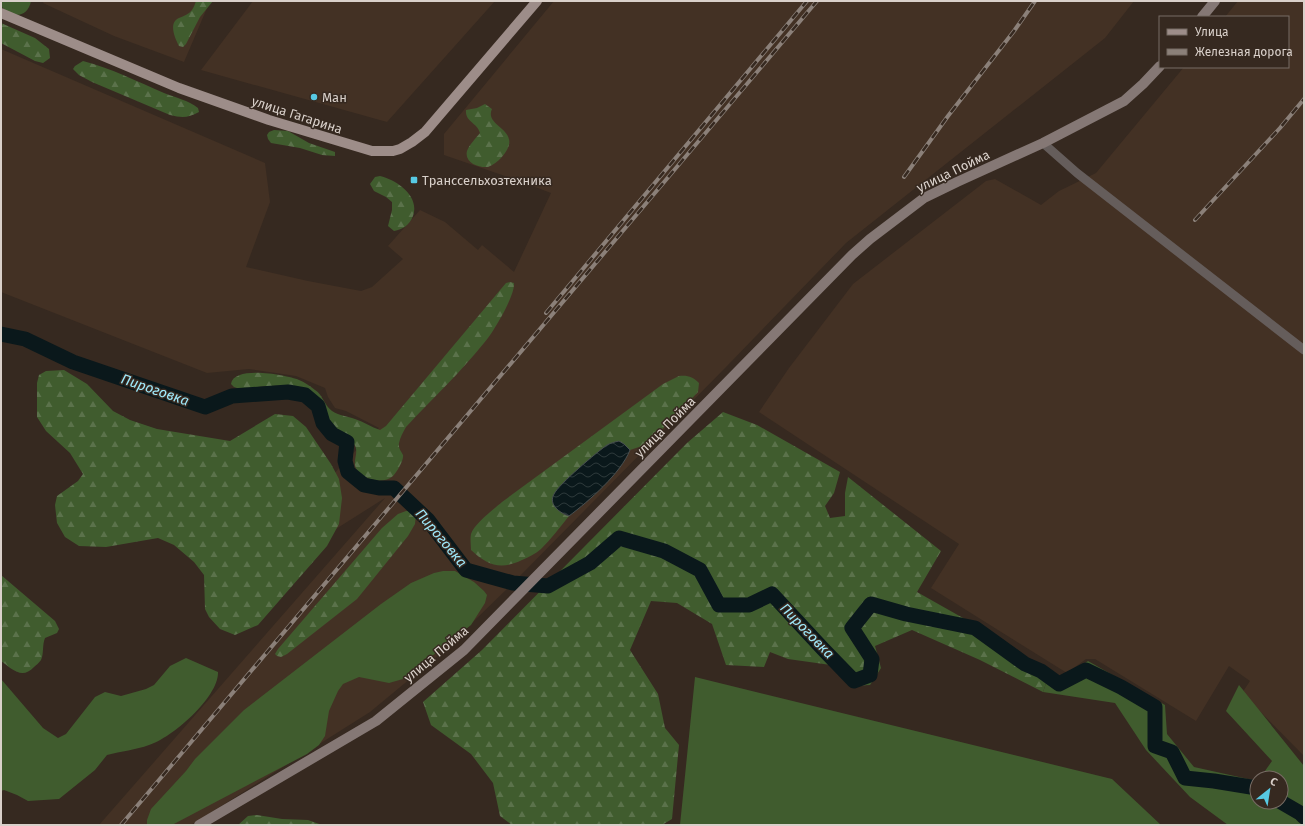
<svg xmlns="http://www.w3.org/2000/svg" width="1305" height="826" viewBox="0 0 1305 826" font-family="'Fira Sans',sans-serif">
<defs>
<pattern id="forest-firs" width="22" height="20" patternUnits="userSpaceOnUse"><rect width="22" height="20" fill="#405c2e"/><path d="M5 1l3.5 6h-7zM16 11l3.5 6h-7z" fill="#5b724b"/></pattern>
<pattern id="water-waves" width="16" height="10" patternUnits="userSpaceOnUse"><rect width="16" height="10" fill="#0a181b"/><path d="M0 5q4-4 8 0t8 0" fill="none" stroke="#2d393b"/></pattern>
</defs>
<rect width="100%" height="100%" fill="#362920"/>
<path fill="#433124" d="M 44,1 L 210,1 L 184,62 L 114,36 L 43,3 Z
M 253,1 L 495,1 L 387,122 L 201,70 Z
M 554,1 L 1134,1 L 1105,38 L 846,243 L 727,366 L 513,583 L 440,654 L 370,712 L 191,825 L 99,825 L 385,498 L 301,551 L 283,534 L 345,461 L 379,428 L 346,411 L 335,408 L 328,397 L 325,388 L 296,376 L 249,369 L 207,373 L 1,292 L 1,49 L 265,163 L 270,202 L 246,267 L 308,281 L 361,291 L 372,287 L 403,259 L 388,246 L 420,210 L 445,222 L 478,250 L 482,245 L 514,272 L 551,193 L 522,182 L 444,155 L 444,134 Z
M 1238,1 L 1304,1 L 1304,756 L 1242,693 L 1250,681 L 1229,666 L 1196,721 L 1095,659 L 1086,659 L 1067,673 L 931,588 L 959,544 L 759,412 L 789,368 L 853,284 L 986,181 L 995,179 L 1041,205 L 1059,191 L 1096,173 L 1184,67 L 1288,67 L 1288,17 L 1225,17 Z"/>
<path fill="#405c2e" d="M 1,1 L 31,1 C 28,18 11,19 1,6 Z
M 443,571 L 455,571 L 474,582 L 484,591 L 487,595 L 485,603 L 471,625 L 403,679 L 389,683 L 359,677 L 343,684 L 338,691 L 329,711 L 325,736 L 319,745 L 307,754 L 172,825 L 147,825 L 147,820 L 151,809 L 186,771 L 195,759 L 244,710 L 381,604 L 411,583 L 434,573 Z
M 186,658 L 218,672 C 219,697 172,738 149,745 C 136,750 121,751 107,755 L 95,770 L 59,799 L 28,801 L 17,795 L 4,790 L 1,791 L 1,679 L 43,728 L 58,738 L 66,734 L 95,697 L 105,692 L 121,696 L 146,689 L 154,685 L 170,666 Z
M 1088,661 L 1165,705 L 1167,734 L 1194,767 L 1257,781 L 1257,802 L 1281,802 L 1281,778 L 1260,778 L 1272,761 L 1226,711 L 1239,685 L 1304,766 L 1304,825 L 1228,825 L 1190,797 L 1146,750 L 1115,703 L 1043,692 L 1049,674 L 1064,677 Z
M 695,677 L 1112,779 L 1161,825 L 680,825 Z"/>
<path fill="url(#forest-firs)" d="M 196,1 L 213,1 L 200,17 L 186,44 L 183,47 L 179,46 C 175,38 168,23 179,18 C 184,16 189,14 192,10 C 194,7 195,4 196,1 Z
M 1,23 L 35,38 L 49,49 L 50,58 L 43,63 L 35,61 L 1,43 Z
M 83,61 C 111,68 138,82 164,93 C 176,98 188,100 198,108 L 199,112 C 188,118 182,118 170,115 L 92,82 L 79,75 L 73,69 L 75,66 Z
M 485,104 L 492,109 C 483,128 527,129 501,158 C 498,161 493,165 488,167 C 479,168 464,163 467,151 C 469,145 476,138 480,133 C 477,122 465,122 466,110 L 477,108 Z
M 274,130 L 288,131 L 309,143 L 335,152 L 335,156 L 322,155 L 300,148 L 271,143 L 268,139 L 267,135 L 269,132 Z
M 380,176 C 397,180 420,196 413,216 C 409,226 403,229 394,231 L 388,226 L 392,210 L 392,202 L 386,197 L 374,191 L 370,184 L 375,177 Z
M 510,282 L 514,283 C 515,296 493,333 484,343 C 460,373 432,399 406,427 C 403,432 400,438 399,443 C 398,448 401,451 403,455 C 404,460 397,472 393,476 C 382,486 357,478 355,465 C 354,458 359,451 354,444 C 350,438 335,429 329,423 C 324,417 323,410 320,404 C 318,400 312,396 308,394 C 289,381 262,387 240,389 L 234,387 L 231,384 C 234,365 286,375 299,380 C 304,382 310,386 315,390 C 323,395 324,405 332,411 C 340,416 347,416 355,419 C 364,422 371,427 380,430 L 386,426 L 506,283 Z
M 64,370 L 87,384 L 113,411 L 130,420 L 157,429 L 230,441 L 275,414 L 293,416 L 306,427 L 331,464 L 339,479 L 342,498 L 339,524 L 327,546 L 258,625 L 235,635 L 220,629 L 209,617 L 205,609 L 204,575 L 194,562 L 174,545 L 158,538 L 106,547 L 79,546 L 65,537 L 57,523 L 55,505 L 57,496 L 78,481 L 83,474 L 70,453 L 46,431 L 37,417 L 37,383 L 39,375 L 46,371 Z
M 679,376 C 688,375 693,377 699,383 L 698,392 L 648,444 L 630,450 L 624,444 L 608,445 L 577,470 L 554,494 L 563,514 L 569,516 C 560,527 551,539 541,549 C 535,554 529,557 522,560 C 501,570 488,566 471,550 C 471,545 470,539 471,534 C 474,524 494,509 502,502 L 663,384 Z
M 723,412 L 757,425 L 840,472 L 834,493 L 825,506 L 830,518 L 845,516 L 845,493 L 848,477 L 941,551 L 917,592 L 986,631 L 1049,674 L 1043,692 L 980,660 L 912,630 L 875,646 L 881,668 L 870,685 L 850,686 L 838,666 L 788,659 L 770,652 L 764,667 L 726,665 L 712,624 L 677,603 L 651,601 L 630,650 L 658,694 L 665,728 L 679,745 L 672,819 L 662,825 L 512,825 L 500,816 L 493,783 L 471,754 L 431,725 L 423,702 L 482,650 L 687,443 Z
M 406,511 L 410,511 L 416,514 L 415,524 L 408,536 L 357,599 L 287,654 L 281,657 L 277,656 L 275,654 L 278,649 L 382,528 L 398,514 Z
M 1,575 L 55,621 L 59,629 L 57,633 L 45,638 C 42,645 44,654 41,660 C 39,663 36,665 34,667 C 22,680 12,669 1,661 Z
M 257,815 L 282,819 L 308,820 L 322,825 L 238,825 L 248,816 Z"/>
<path fill="url(#water-waves)" stroke="#484f50" d="M 619,441 L 624,444 L 630,450 C 621,473 589,501 569,516 C 560,513 548,505 554,494 C 559,484 597,452 607,445 C 610,443 615,442 619,441 Z"/>
<g fill="none" stroke-linecap="round" stroke-linejoin="round">
<path stroke="#0a181b" stroke-width="15" d="M 1,334 L 25,339 L 73,362 L 205,407 L 232,396 L 288,392 L 305,395 L 318,406 L 323,423 L 332,434 L 347,442 L 345,461 L 348,472 L 364,485 L 379,488 L 394,488 L 428,520 L 466,570 L 513,583 L 548,586 L 590,563 L 619,538 L 664,551 L 700,570 L 719,605 L 749,605 L 772,594 L 823,649 L 854,681 L 870,675 L 872,659 L 852,628 L 871,604 L 906,614 L 975,628 L 1025,664 L 1041,671 L 1059,684 L 1086,670 L 1121,687 L 1155,707 L 1155,746 L 1172,752 L 1185,778 L 1214,781 L 1257,788
M 1281,802 L 1300,813 L 1304,817"/>
<path stroke="#655d5b" stroke-width="9" d="M 1043,143 L 1077,173 L 1304,350"/>
<path stroke="#857875" stroke-width="10" d="M 1202,17 L 1215,1
M 199,825 L 376,721 L 464,650 L 852,255 L 870,239 L 924,198 L 957,182 L 1043,143 L 1124,101 L 1143,84 L 1160,66"/>
<path stroke="#9d8d89" stroke-width="10" d="M 1,13 L 179,88 L 269,120 L 372,151 L 393,151 L 400,149 L 412,142 L 425,132 L 537,1"/>
<g stroke="#8b8079" stroke-width="4">
<path id="rail" d="M 904,177 L 948,116 L 1014,31 L 1035,1
M 1195,220 L 1280,128 L 1304,99
M 546,313 L 807,1
M 121,825 L 817,1"/>
</g>
<use href="#rail" stroke="#362920" stroke-width="2.5" stroke-dasharray="8" stroke-linecap="butt"/>
</g>
<g fill="#57c9e3" stroke="#362920" stroke-width="1.5">
<circle cx="314" cy="97" r="4"/>
<rect x="410" y="176" width="8" height="8" rx="2"/>
</g>
<g text-anchor="middle" dominant-baseline="central" stroke-width="3" stroke-linejoin="round" paint-order="stroke">
<g font-size="13" fill="#d9d0ca" stroke="#362920" text-anchor="start">
<text x="322" y="97">Ман</text>
<text x="422" y="180">Транссельхозтехника</text>
</g>
<g font-size="13" fill="#d9d0ca" stroke="#362920">
<text transform="translate(297 115) rotate(18)">улица Гагарина</text>
<text transform="translate(953 171) rotate(-26)">улица Пойма</text>
<text transform="translate(665 427) rotate(-45)">улица Пойма</text>
<text transform="translate(436 654) rotate(-40)">улица Пойма</text>
</g>
<g font-size="14" font-style="italic" fill="#9feafc" stroke="#362920">
<text transform="translate(155 390) rotate(19)">Пироговка</text>
<text transform="translate(441 538) rotate(50)">Пироговка</text>
<text transform="translate(807 631) rotate(46)">Пироговка</text>
</g>
</g>
<rect width="1305" height="826" fill="none" stroke="#d9d0ca" stroke-width="4"/>
<rect x="1159" y="16" width="130" height="52" fill="#362920" stroke="#776c64"/>
<rect x="1167" y="29" width="20" height="6" fill="#9d8d89" stroke="#776c64"/>
<text x="1195" y="36" font-size="12" fill="#d9d0ca">Улица</text>
<rect x="1167" y="49" width="20" height="6" fill="#8b8079" stroke="#776c64"/>
<text x="1195" y="56" font-size="12" fill="#d9d0ca">Железная дорога</text>
<g transform="translate(1269 790) rotate(30)"><circle r="19" fill="#362920" stroke="#776c64"/>
<path d="M0-3L7 15L0 10L-7 15Z" fill="#57c9e3"/>
<text y="-6" font-size="11" font-weight="bold" text-anchor="middle" fill="#d9d0ca">С</text>
</g>
</svg>
